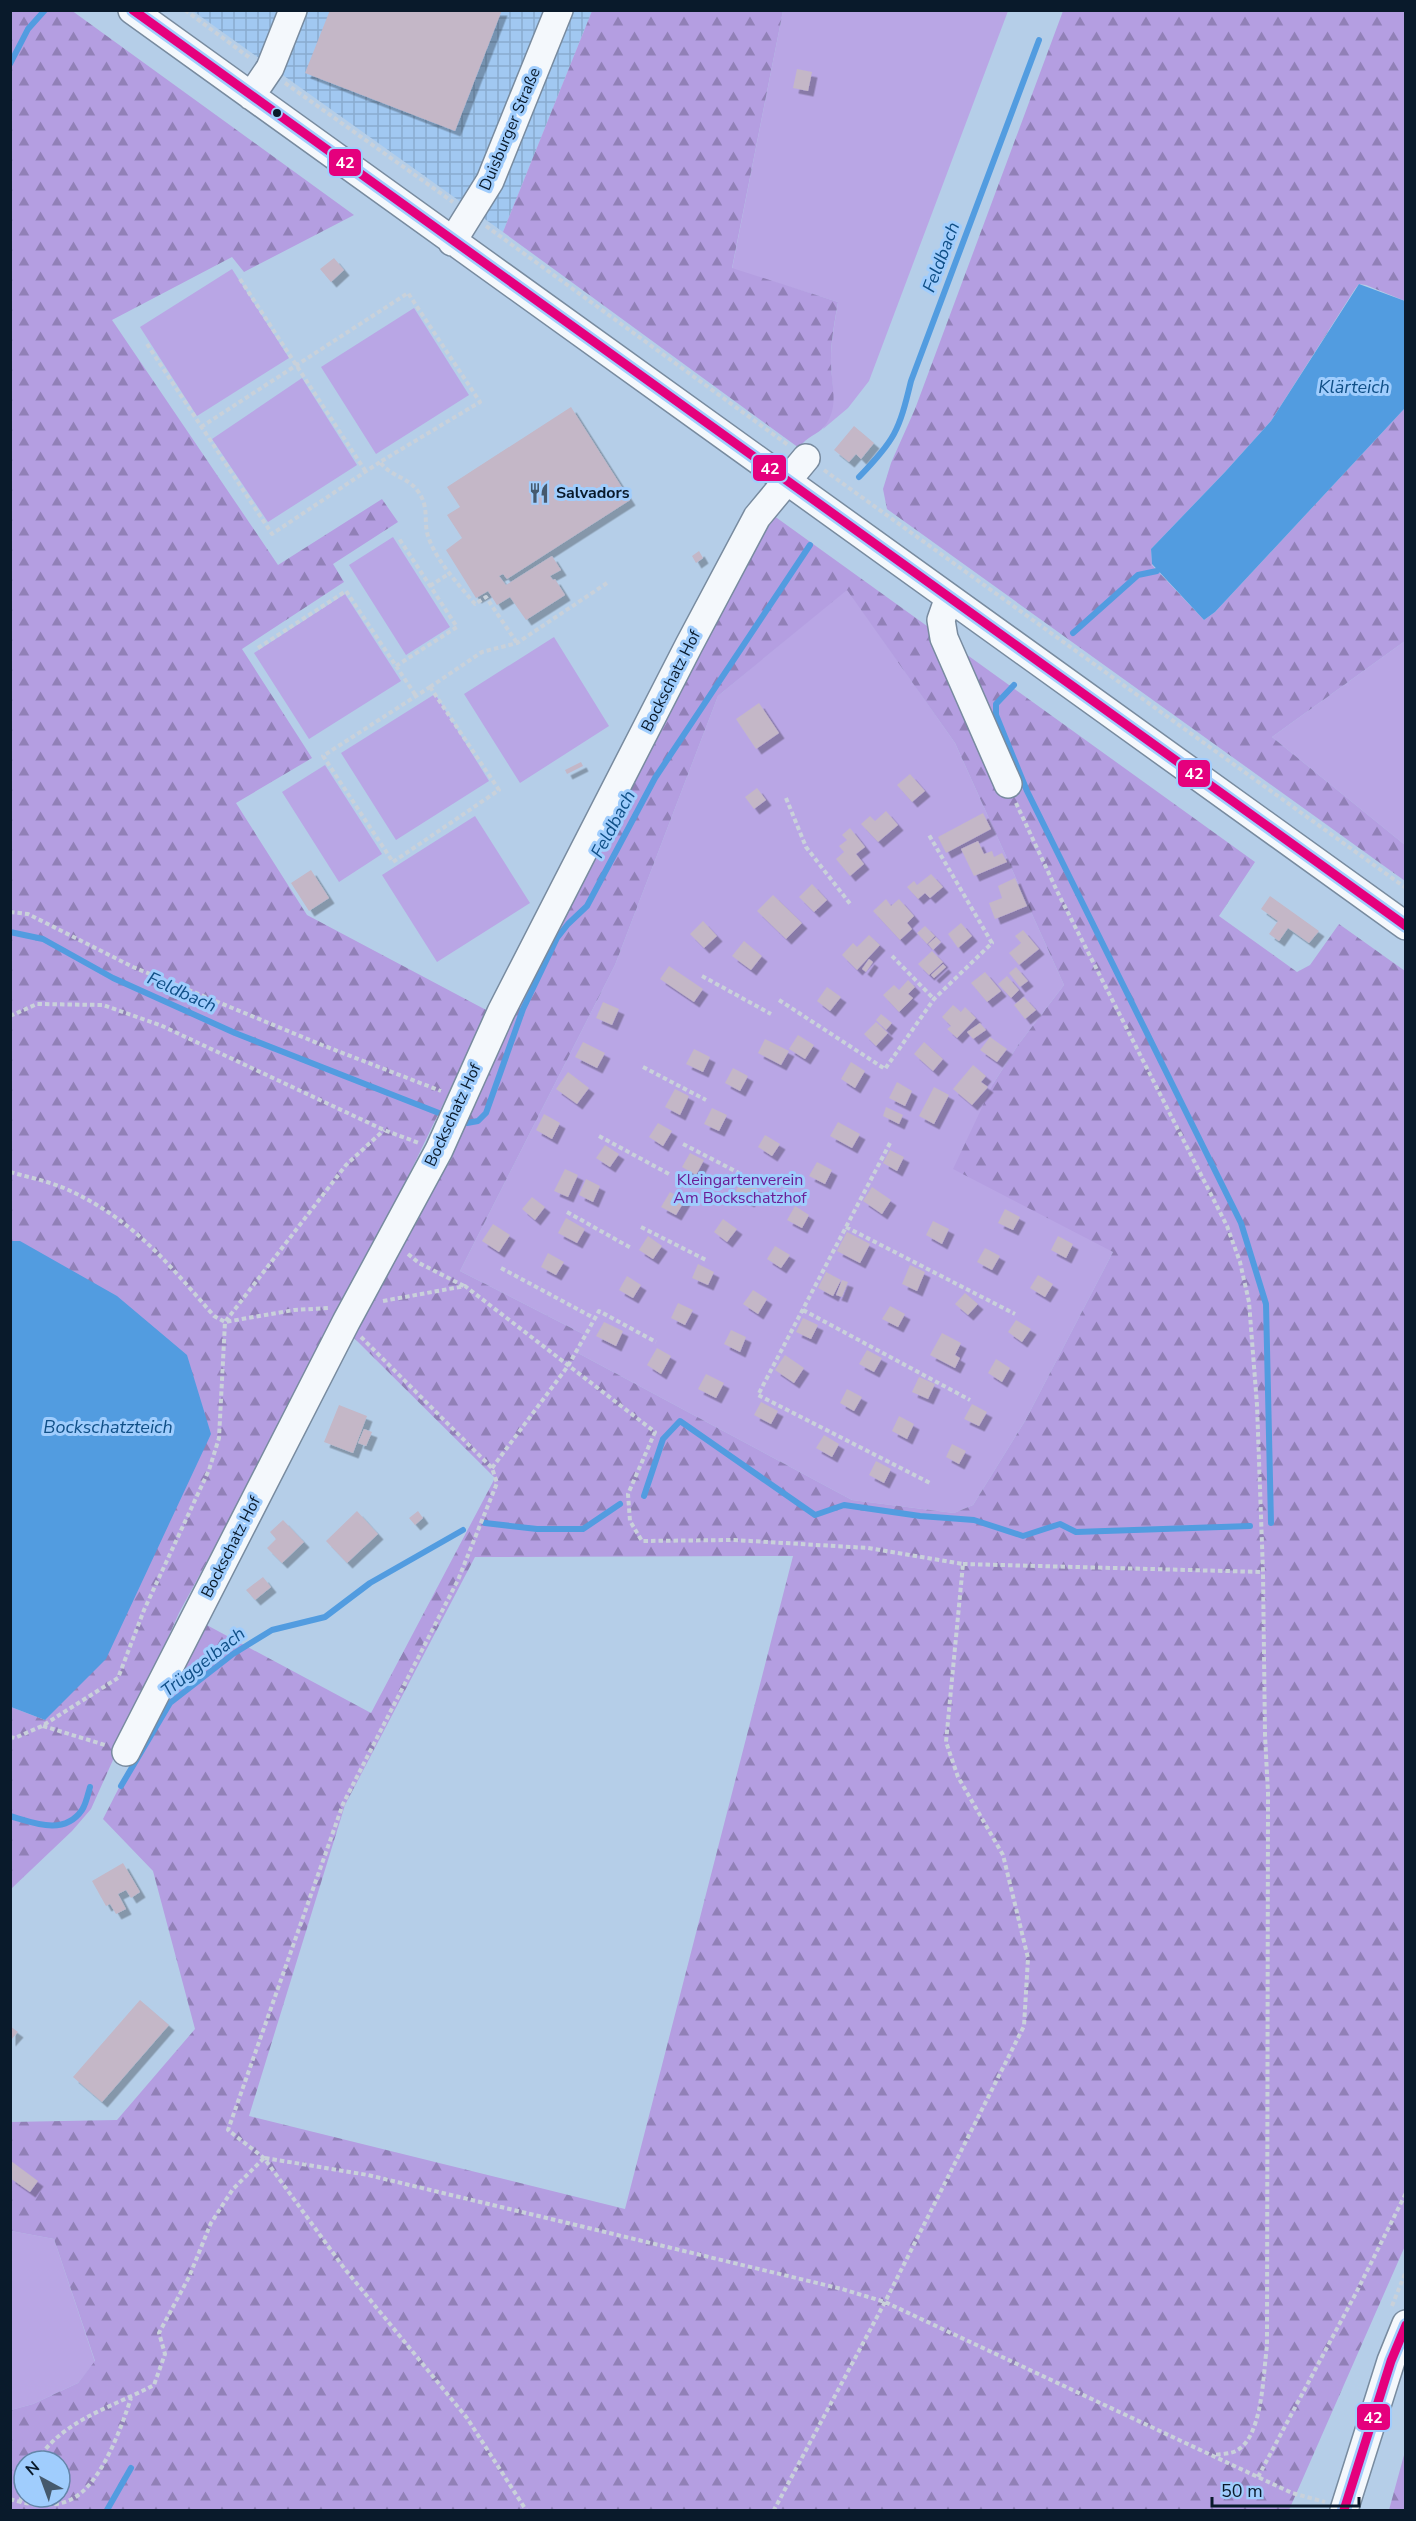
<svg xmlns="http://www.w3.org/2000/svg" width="1416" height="2521" viewBox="0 0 1416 2521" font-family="'Nunito Sans',sans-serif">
<defs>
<pattern id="industrial-grid" width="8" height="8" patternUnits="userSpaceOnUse" patternTransform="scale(1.5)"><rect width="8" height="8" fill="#a1c8f1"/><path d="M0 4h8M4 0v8" fill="none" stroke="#89abcf"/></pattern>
<pattern id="forest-firs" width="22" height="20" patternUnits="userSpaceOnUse" patternTransform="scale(1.5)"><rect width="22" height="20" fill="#b49ee1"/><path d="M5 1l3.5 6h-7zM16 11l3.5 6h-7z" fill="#9180b7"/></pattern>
<filter id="shadow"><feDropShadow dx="5.5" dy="5.5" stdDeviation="0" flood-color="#0004"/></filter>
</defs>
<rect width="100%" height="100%" fill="#b5cee8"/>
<path fill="url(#industrial-grid)" d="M 193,11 L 592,11 L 503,232 Z"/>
<path fill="#b9a6e5" d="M 783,11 L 1008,11 L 869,381 L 848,408 L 823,429 C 839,398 831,391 831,359 C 831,341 835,321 838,302 L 732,269 Z
M 232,269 L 289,358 L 197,416 L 140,327 Z
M 414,308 L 469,395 L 376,454 L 321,367 Z
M 302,378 L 357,465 L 268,522 L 212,439 Z
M 393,537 L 450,627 L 406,655 L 349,565 Z
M 847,589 L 955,743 L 1064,985 L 1018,1045 L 993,1084 L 1113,1252 L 1025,1421 L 973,1505 L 954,1513 L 852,1500 L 576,1352 L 585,1335 L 460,1271 L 615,965 L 718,696 Z
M 345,594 L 401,681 L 309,739 L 254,653 Z
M 554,637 L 609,726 L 520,783 L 464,694 Z
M 1405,641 L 1405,845 L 1272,737 Z
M 435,694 L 489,781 L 396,840 L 341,753 Z
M 325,765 L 382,854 L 339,882 L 282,792 Z
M 475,816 L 530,903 L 437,962 L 382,875 Z
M 11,2231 L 54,2239 L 95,2362 L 78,2383 L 33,2404 L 11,2410 Z"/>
<path fill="url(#forest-firs)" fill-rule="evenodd" d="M 71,10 L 354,215 L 244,272 L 232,257 L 112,320 L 278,565 L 382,499 L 398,522 L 333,564 L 344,582 L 242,649 L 312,758 L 236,803 L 307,915 L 488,1011 L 349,1299 L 179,1613 L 91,1809 L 72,1831 L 11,1889 L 11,1707 L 45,1720 L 20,1241 L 11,1241 L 11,11 Z
M 592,11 L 783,11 L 732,268 L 838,302 C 835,320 831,340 831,358 C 830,382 841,406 824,427 C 817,435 807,436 799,448 L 503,232 Z
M 1063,11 L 1405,11 L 1405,301 L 1366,285 L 1359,284 L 1355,289 L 1271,421 L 1225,472 L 1151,549 L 1152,565 L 1204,620 L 1215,612 L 1405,408 L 1405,641 L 1272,737 L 1405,845 L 1405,881 L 887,509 L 883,489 L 891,463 L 915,409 Z
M 770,513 L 1255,862 L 1219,916 L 1297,972 L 1310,965 L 1339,924 L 1405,971 L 1405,2246 L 1289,2510 L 11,2510 L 11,2410 L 33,2404 L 78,2383 L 95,2361 L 54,2239 L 11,2231 L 10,2122 L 117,2120 L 195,2029 L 153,1871 L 103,1819 L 203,1623 L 371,1713 L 495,1478 L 353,1337 L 450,1158 L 511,1016 ZM 847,590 L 955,743 L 1064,985 L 1018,1045 L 993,1084 L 953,1169 L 1113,1252 L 1025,1421 L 973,1505 L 954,1513 L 852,1500 L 576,1352 L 585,1335 L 460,1271 L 615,965 L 718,696 ZM 793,1556 L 625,2209 L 249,2116 L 345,1805 L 475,1557 ZM 24,2461 L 60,2461 L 60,2497 L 24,2497 Z
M 1405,2450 L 1405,2510 L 1389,2510 L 1404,2455 Z"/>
<path fill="#529ce0" d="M 1359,284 L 1405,301 L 1405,408 L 1215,612 L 1204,620 L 1152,564 L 1151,549 L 1225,472 L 1271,421 Z
M 11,1241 L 20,1241 L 117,1296 L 187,1355 L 211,1434 L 106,1659 L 45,1720 L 11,1707 Z"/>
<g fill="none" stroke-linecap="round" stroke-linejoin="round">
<path stroke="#529ce0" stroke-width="6" d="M 10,64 L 28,29 L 45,10
M 859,477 C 895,440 899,431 911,381 L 1039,40
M 1073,633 L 1138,575 L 1157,571
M 1014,685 L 996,704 L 996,715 L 1027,791 L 1241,1223 L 1266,1304 L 1271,1523
M 10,932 L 43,939 L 113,978 L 235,1033 L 444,1115
M 467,1123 L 478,1121 L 486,1113 L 523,1009 L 557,938 L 568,924 L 587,906 L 655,778 L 810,545
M 644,1496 L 663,1439 L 680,1421 L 815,1515 L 844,1505 L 920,1516 L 974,1520 L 1023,1536 L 1060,1524 L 1076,1532 L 1250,1526
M 485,1523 L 537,1529 L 583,1529 L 620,1504
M 121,1786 L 170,1703 L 233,1654 L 272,1630 L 325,1617 L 370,1583 L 463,1530
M 10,1816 C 34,1823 64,1836 82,1810 C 86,1804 88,1794 90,1787
M 107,2510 L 131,2468"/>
</g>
<path fill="#c4b7c7" filter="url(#shadow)" d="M 330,10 L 502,10 L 455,131 L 305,73 Z
M 797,69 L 812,72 L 808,91 L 793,88 Z
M 334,258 L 344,270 L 331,282 L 320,269 Z
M 571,407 L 630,500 L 507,579 L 503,574 L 499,576 L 506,585 L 552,556 L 561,570 L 550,576 L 553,580 L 555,579 L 565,595 L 526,620 L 510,597 L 497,605 L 488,591 L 476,598 L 446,550 L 462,538 L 447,515 L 460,507 L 447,487 Z
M 854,426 L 874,443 L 861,459 L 856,454 L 849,462 L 834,450 Z
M 699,551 L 703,558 L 696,563 L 692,556 Z
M 759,703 L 779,733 L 756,749 L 736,719 Z
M 581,762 L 583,766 L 567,774 L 565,770 Z
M 910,774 L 925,791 L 912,802 L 897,785 Z
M 757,788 L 766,800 L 754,809 L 745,797 Z
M 886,811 L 898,825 L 878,842 L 861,824 L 870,816 L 875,821 Z
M 983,813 L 991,829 L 946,853 L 938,837 Z
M 850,828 L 865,847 L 856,854 L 864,864 L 850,876 L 836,859 L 844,852 L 839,846 L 847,840 L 842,835 Z
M 978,841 L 984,854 L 992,851 L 994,857 L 1002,853 L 1007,862 L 974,876 L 961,849 Z
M 311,870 L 329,898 L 309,911 L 291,883 Z
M 931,874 L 943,887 L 930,898 L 925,893 L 918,899 L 907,887 L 914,881 L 917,885 Z
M 1015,878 L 1027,906 L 995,919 L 989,903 L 1002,898 L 998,886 Z
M 812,884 L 827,900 L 814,912 L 799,897 Z
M 773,895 L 802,923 L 786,939 L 757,911 Z
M 1270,896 L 1319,931 L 1309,943 L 1288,928 L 1279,941 L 1269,934 L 1278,921 L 1261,909 Z
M 886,899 L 891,906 L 899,899 L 914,916 L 907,923 L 912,929 L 900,940 L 873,911 Z
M 703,921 L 717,936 L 704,948 L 690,934 Z
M 961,923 L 972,936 L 958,948 L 948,934 Z
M 925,926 L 935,936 L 927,944 L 917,933 Z
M 1023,930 L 1039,949 L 1019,965 L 1009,953 L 1021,943 L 1015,936 Z
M 869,935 L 880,945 L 857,970 L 842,955 L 853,943 L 857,947 Z
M 936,937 L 941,942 L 933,950 L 928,944 Z
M 744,941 L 762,956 L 751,970 L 732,956 Z
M 932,951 L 943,962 L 929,975 L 918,964 Z
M 869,959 L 873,962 L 866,972 L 862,969 Z
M 943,964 L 946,967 L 934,978 L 931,975 Z
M 669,966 L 703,989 L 694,1002 L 660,979 Z
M 1016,967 L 1028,981 L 1020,987 L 1009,973 Z
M 985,972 L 1001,991 L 987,1002 L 971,983 Z
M 1007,976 L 1019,990 L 1011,998 L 998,984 Z
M 908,980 L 915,987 L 908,994 L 913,998 L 899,1012 L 883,995 L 894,985 L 899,990 Z
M 827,987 L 841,997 L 830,1011 L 817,1001 Z
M 1024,997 L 1036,1010 L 1025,1019 L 1014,1005 Z
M 603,1002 L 619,1009 L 612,1025 L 596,1018 Z
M 953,1005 L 961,1012 L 965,1007 L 976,1018 L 957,1038 L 947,1029 L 951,1026 L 942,1017 Z
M 881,1014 L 892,1023 L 886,1030 L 876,1020 Z
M 876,1022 L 888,1033 L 876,1046 L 864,1034 Z
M 980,1023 L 986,1030 L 973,1039 L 967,1032 Z
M 798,1035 L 814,1045 L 805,1059 L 789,1049 Z
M 990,1037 L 1007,1049 L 997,1062 L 980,1050 Z
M 765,1039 L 789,1051 L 781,1065 L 758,1053 Z
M 583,1042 L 605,1053 L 597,1068 L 575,1057 Z
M 924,1042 L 943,1059 L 933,1071 L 914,1054 Z
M 694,1049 L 710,1057 L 703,1072 L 686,1064 Z
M 851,1062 L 865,1071 L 855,1088 L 841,1079 Z
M 973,1065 L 986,1076 L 981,1082 L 988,1087 L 972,1105 L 953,1089 Z
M 733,1068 L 748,1076 L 740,1091 L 725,1083 Z
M 568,1072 L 589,1088 L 577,1104 L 556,1089 Z
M 897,1082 L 912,1091 L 905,1106 L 889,1098 Z
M 934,1087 L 949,1095 L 934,1124 L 919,1116 Z
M 675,1089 L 689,1096 L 680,1115 L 665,1107 Z
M 886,1107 L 903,1115 L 899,1124 L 883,1116 Z
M 712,1108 L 727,1115 L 719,1131 L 704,1124 Z
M 544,1114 L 560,1123 L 552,1139 L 536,1130 Z
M 838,1122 L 860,1134 L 852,1148 L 830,1136 Z
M 658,1123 L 672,1131 L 663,1146 L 649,1137 Z
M 765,1135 L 780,1144 L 772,1156 L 758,1147 Z
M 605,1145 L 619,1154 L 610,1167 L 596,1158 Z
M 890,1150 L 904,1157 L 897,1171 L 883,1163 Z
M 690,1153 L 704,1160 L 696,1175 L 682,1167 Z
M 817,1162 L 832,1170 L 825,1184 L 809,1176 Z
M 565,1169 L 578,1175 L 568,1197 L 554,1191 Z
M 586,1179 L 600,1186 L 593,1202 L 579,1195 Z
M 742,1180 L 757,1188 L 749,1202 L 734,1194 Z
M 872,1187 L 891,1200 L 882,1214 L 863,1201 Z
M 670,1192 L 685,1200 L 676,1215 L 661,1207 Z
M 532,1197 L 545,1207 L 535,1220 L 522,1209 Z
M 795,1206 L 809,1215 L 802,1228 L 787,1220 Z
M 1005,1209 L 1020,1217 L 1013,1230 L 998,1223 Z
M 566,1218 L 585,1229 L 577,1243 L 558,1233 Z
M 723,1219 L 737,1229 L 727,1242 L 714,1232 Z
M 933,1221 L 949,1229 L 942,1244 L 926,1235 Z
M 493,1224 L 510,1235 L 499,1252 L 482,1241 Z
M 847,1232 L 870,1244 L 860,1263 L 837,1251 Z
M 648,1236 L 662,1246 L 653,1259 L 639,1250 Z
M 1058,1236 L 1073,1244 L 1066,1258 L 1051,1250 Z
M 775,1246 L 790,1255 L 781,1268 L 767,1259 Z
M 985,1248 L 1000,1256 L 992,1270 L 977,1262 Z
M 548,1253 L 564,1262 L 556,1275 L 541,1267 Z
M 698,1264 L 714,1272 L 708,1285 L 692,1278 Z
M 910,1265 L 925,1272 L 917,1291 L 902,1284 Z
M 826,1272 L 841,1280 L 833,1296 L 818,1288 Z
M 1038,1275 L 1053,1284 L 1045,1297 L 1030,1288 Z
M 627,1276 L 641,1285 L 633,1298 L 619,1290 Z
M 842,1280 L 848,1282 L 842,1297 L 836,1295 Z
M 753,1290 L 767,1299 L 758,1314 L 743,1304 Z
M 965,1293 L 978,1304 L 968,1315 L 955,1304 Z
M 678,1303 L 693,1310 L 685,1325 L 671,1318 Z
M 890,1306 L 905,1314 L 898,1327 L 882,1319 Z
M 803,1318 L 818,1325 L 811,1339 L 796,1332 Z
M 1016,1320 L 1031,1329 L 1022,1342 L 1008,1332 Z
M 604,1322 L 623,1331 L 616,1346 L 596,1336 Z
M 731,1330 L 746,1337 L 740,1352 L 724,1344 Z
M 942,1333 L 961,1343 L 955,1355 L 960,1358 L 955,1368 L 930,1355 Z
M 657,1348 L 671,1356 L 661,1374 L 647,1365 Z
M 867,1350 L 882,1358 L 874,1372 L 859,1364 Z
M 785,1355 L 804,1368 L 794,1383 L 775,1370 Z
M 996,1359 L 1010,1368 L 1002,1382 L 988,1373 Z
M 706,1374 L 724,1383 L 716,1398 L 698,1389 Z
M 919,1377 L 935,1384 L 928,1399 L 912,1392 Z
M 847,1389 L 862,1397 L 854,1411 L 840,1403 Z
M 761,1402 L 778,1411 L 771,1424 L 754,1415 Z
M 972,1404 L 987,1412 L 979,1426 L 964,1419 Z
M 339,1405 L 367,1416 L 353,1453 L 324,1442 Z
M 899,1416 L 914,1424 L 907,1439 L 892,1431 Z
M 364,1429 L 372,1432 L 366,1446 L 358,1443 Z
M 824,1435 L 839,1444 L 832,1457 L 816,1448 Z
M 952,1444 L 966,1451 L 959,1464 L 946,1457 Z
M 876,1461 L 891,1469 L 884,1483 L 869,1475 Z
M 357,1511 L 378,1534 L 347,1563 L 326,1541 Z
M 418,1511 L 423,1518 L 415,1525 L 409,1518 Z
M 283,1520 L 304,1542 L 282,1563 L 267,1548 L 276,1539 L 270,1532 Z
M 263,1577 L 271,1587 L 255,1600 L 246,1590 Z
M 123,1863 L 140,1892 L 131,1898 L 126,1890 L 118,1894 L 126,1909 L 116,1914 L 110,1904 L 106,1906 L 92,1881 Z
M 140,2000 L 169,2025 L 102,2102 L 73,2077 Z
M 10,2026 L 18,2032 L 10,2041 Z
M 11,2161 L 38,2181 L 30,2192 L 10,2178 Z"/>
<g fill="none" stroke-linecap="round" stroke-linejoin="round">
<g stroke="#788b9f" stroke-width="30">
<path id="minor" d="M 132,10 L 1406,926
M 251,96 L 270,68 L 293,10
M 452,242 L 490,181 L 559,10
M 948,600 L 941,620 L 944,638 L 1008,784
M 126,1752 L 346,1322 L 439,1150 L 501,1012 L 689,645 L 757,517 L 806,458
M 1344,2510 L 1391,2361 L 1406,2324"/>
</g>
<path stroke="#c9d1da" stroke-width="4" stroke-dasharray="4.5 3" stroke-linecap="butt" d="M 185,10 L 250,58
M 285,83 L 453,202
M 486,226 L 788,445
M 240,279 L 366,472
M 147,344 L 272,534 L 380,462
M 201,427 L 408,293 L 480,402 L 380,462 C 390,476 407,477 417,490 C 431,508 422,521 429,539 C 438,563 459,585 475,604 L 486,597 L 517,643
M 824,470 L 1406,888
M 430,586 L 450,573
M 258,648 L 346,591 L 416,696
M 396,666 L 457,627 L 398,537
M 430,687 L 499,790 L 393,862 L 323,756 Z
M 430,687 L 482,652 L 517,643 L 607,583
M 786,798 L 806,847 L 851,905
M 1016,803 L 1058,893 L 1227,1226 L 1240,1262 L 1249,1302 L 1257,1405 L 1263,1572 L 1265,1735 L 1268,1793 L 1267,2346 C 1263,2374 1263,2437 1236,2451 C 1230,2454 1220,2454 1213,2455
M 10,912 L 28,914 L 133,967 L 322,1045 L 441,1091
M 892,956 L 934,999
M 702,976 L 771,1014
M 779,1000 L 885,1069 L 934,999 L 992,943 L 929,835
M 10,1016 L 37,1004 L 103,1005 L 160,1025 L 384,1130 L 419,1143
M 643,1067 L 706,1100
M 599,1136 L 669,1174
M 890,1143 L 758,1395 L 930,1483
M 683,1144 L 739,1173
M 10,1172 C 28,1177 47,1181 64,1188 C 132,1218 167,1262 214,1316 L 225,1322 L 294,1310 L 328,1308
M 567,1212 L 631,1248
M 641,1227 L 706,1260
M 846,1227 L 1015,1314
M 408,1254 L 419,1263 L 464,1286
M 501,1268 L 594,1318
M 383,1301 L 465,1286 L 655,1432 L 628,1494 L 630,1521 L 642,1541 L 734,1540 L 868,1548 L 963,1564 L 946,1742 L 958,1777 L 1003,1855 L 1028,1958 L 1024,2026 L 885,2302 L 774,2510
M 803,1310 L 970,1400
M 361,1337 L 492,1468 L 497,1483 L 458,1580 L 343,1804 L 228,2130 L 264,2158 L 344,2268 L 467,2418 L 526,2510
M 492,1468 L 568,1366 L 599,1311 L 656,1342
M 963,1564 L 1263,1572
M 43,1726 L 105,1745
M 10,1737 L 15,1738 L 42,1726 L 118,1678 L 144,1610 L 209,1470 L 219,1438 L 225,1322 L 346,1165 L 384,1130
M 265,2158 L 368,2175 L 842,2289 L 885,2302 L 1292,2493 L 1325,2502
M 1392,2306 L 1406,2271
M 37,2461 C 62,2420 113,2407 154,2385 L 165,2354 L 159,2333 L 189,2277 L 211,2223 L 233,2189 L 264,2158
M 1258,2477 L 1356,2293 L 1406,2193
M 10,2499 C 28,2505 52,2508 70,2500 C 101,2486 121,2428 131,2398
M 20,2502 L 24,2490"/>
<use href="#minor" stroke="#f4f8fc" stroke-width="27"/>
<g stroke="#a0cdfd" stroke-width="14">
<path id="bus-1" d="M 133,10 L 1406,926
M 1344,2510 L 1391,2361 L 1406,2325"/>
</g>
<use href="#bus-1" stroke="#e5007d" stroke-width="9"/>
</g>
<defs>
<g id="restaurant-bare" transform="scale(1.62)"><path d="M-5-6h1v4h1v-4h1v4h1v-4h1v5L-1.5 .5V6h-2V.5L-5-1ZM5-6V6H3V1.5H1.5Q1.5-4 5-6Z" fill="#45596d" stroke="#a0cdfd" stroke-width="2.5" paint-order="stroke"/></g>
</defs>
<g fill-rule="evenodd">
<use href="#restaurant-bare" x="539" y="493"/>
</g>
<circle fill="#091a2b" stroke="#a0cdfd" stroke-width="2" cx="277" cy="113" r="5"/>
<g text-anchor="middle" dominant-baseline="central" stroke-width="6" stroke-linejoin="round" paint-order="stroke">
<g font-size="16" fill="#091a2b" stroke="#a0cdfd">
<text transform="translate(510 129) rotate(-67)">Duisburger Straße</text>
<text transform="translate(671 681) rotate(-63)">Bockschatz Hof</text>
<text transform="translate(453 1115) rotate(-65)">Bockschatz Hof</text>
<text transform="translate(231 1547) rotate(-63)">Bockschatz Hof</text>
</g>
<g font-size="16" font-weight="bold" fill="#091a2b" stroke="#a0cdfd" text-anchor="start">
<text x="556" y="493">Salvadors</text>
</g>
<g font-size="16" fill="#6c1d96" stroke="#a0cdfd">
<text x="740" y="1180">Kleingartenverein<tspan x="740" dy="18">Am Bockschatzhof</tspan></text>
</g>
<g font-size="18" font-style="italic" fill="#0f4f87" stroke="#a0cdfd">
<text transform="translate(941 257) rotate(-69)">Feldbach</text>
<text x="1354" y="387">Klärteich</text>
<text transform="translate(613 824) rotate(-62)">Feldbach</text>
<text transform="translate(182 992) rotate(24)">Feldbach</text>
<text x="108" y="1427">Bockschatzteich</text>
<text transform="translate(203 1662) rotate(-38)">Trüggelbach</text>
</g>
</g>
<g stroke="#a0cdfd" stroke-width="2">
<rect x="328" y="148" width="34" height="29" rx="6" fill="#e5007d"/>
<rect x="752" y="454" width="35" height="28" rx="6" fill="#e5007d"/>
<rect x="1177" y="759" width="34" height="29" rx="6" fill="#e5007d"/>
<rect x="1356" y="2403" width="35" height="28" rx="6" fill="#e5007d"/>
</g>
<g font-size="16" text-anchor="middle" font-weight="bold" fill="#fff">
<text x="345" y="168">42</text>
<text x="770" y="474">42</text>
<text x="1194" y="779">42</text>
<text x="1373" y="2423">42</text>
</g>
<rect width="1416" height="2521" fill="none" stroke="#091a2b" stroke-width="24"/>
<g transform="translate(42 2479) rotate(319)"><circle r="28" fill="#a0cdfd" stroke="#6485a9" stroke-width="1.5"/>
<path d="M0-4.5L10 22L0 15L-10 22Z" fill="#45596d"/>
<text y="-9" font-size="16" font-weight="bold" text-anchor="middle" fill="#091a2b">N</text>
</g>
<path d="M1212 2497v9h147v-9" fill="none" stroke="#091a2b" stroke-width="3"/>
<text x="1221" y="2497" font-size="18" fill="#091a2b" stroke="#a0cdfd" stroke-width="4.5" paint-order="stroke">50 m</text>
</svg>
